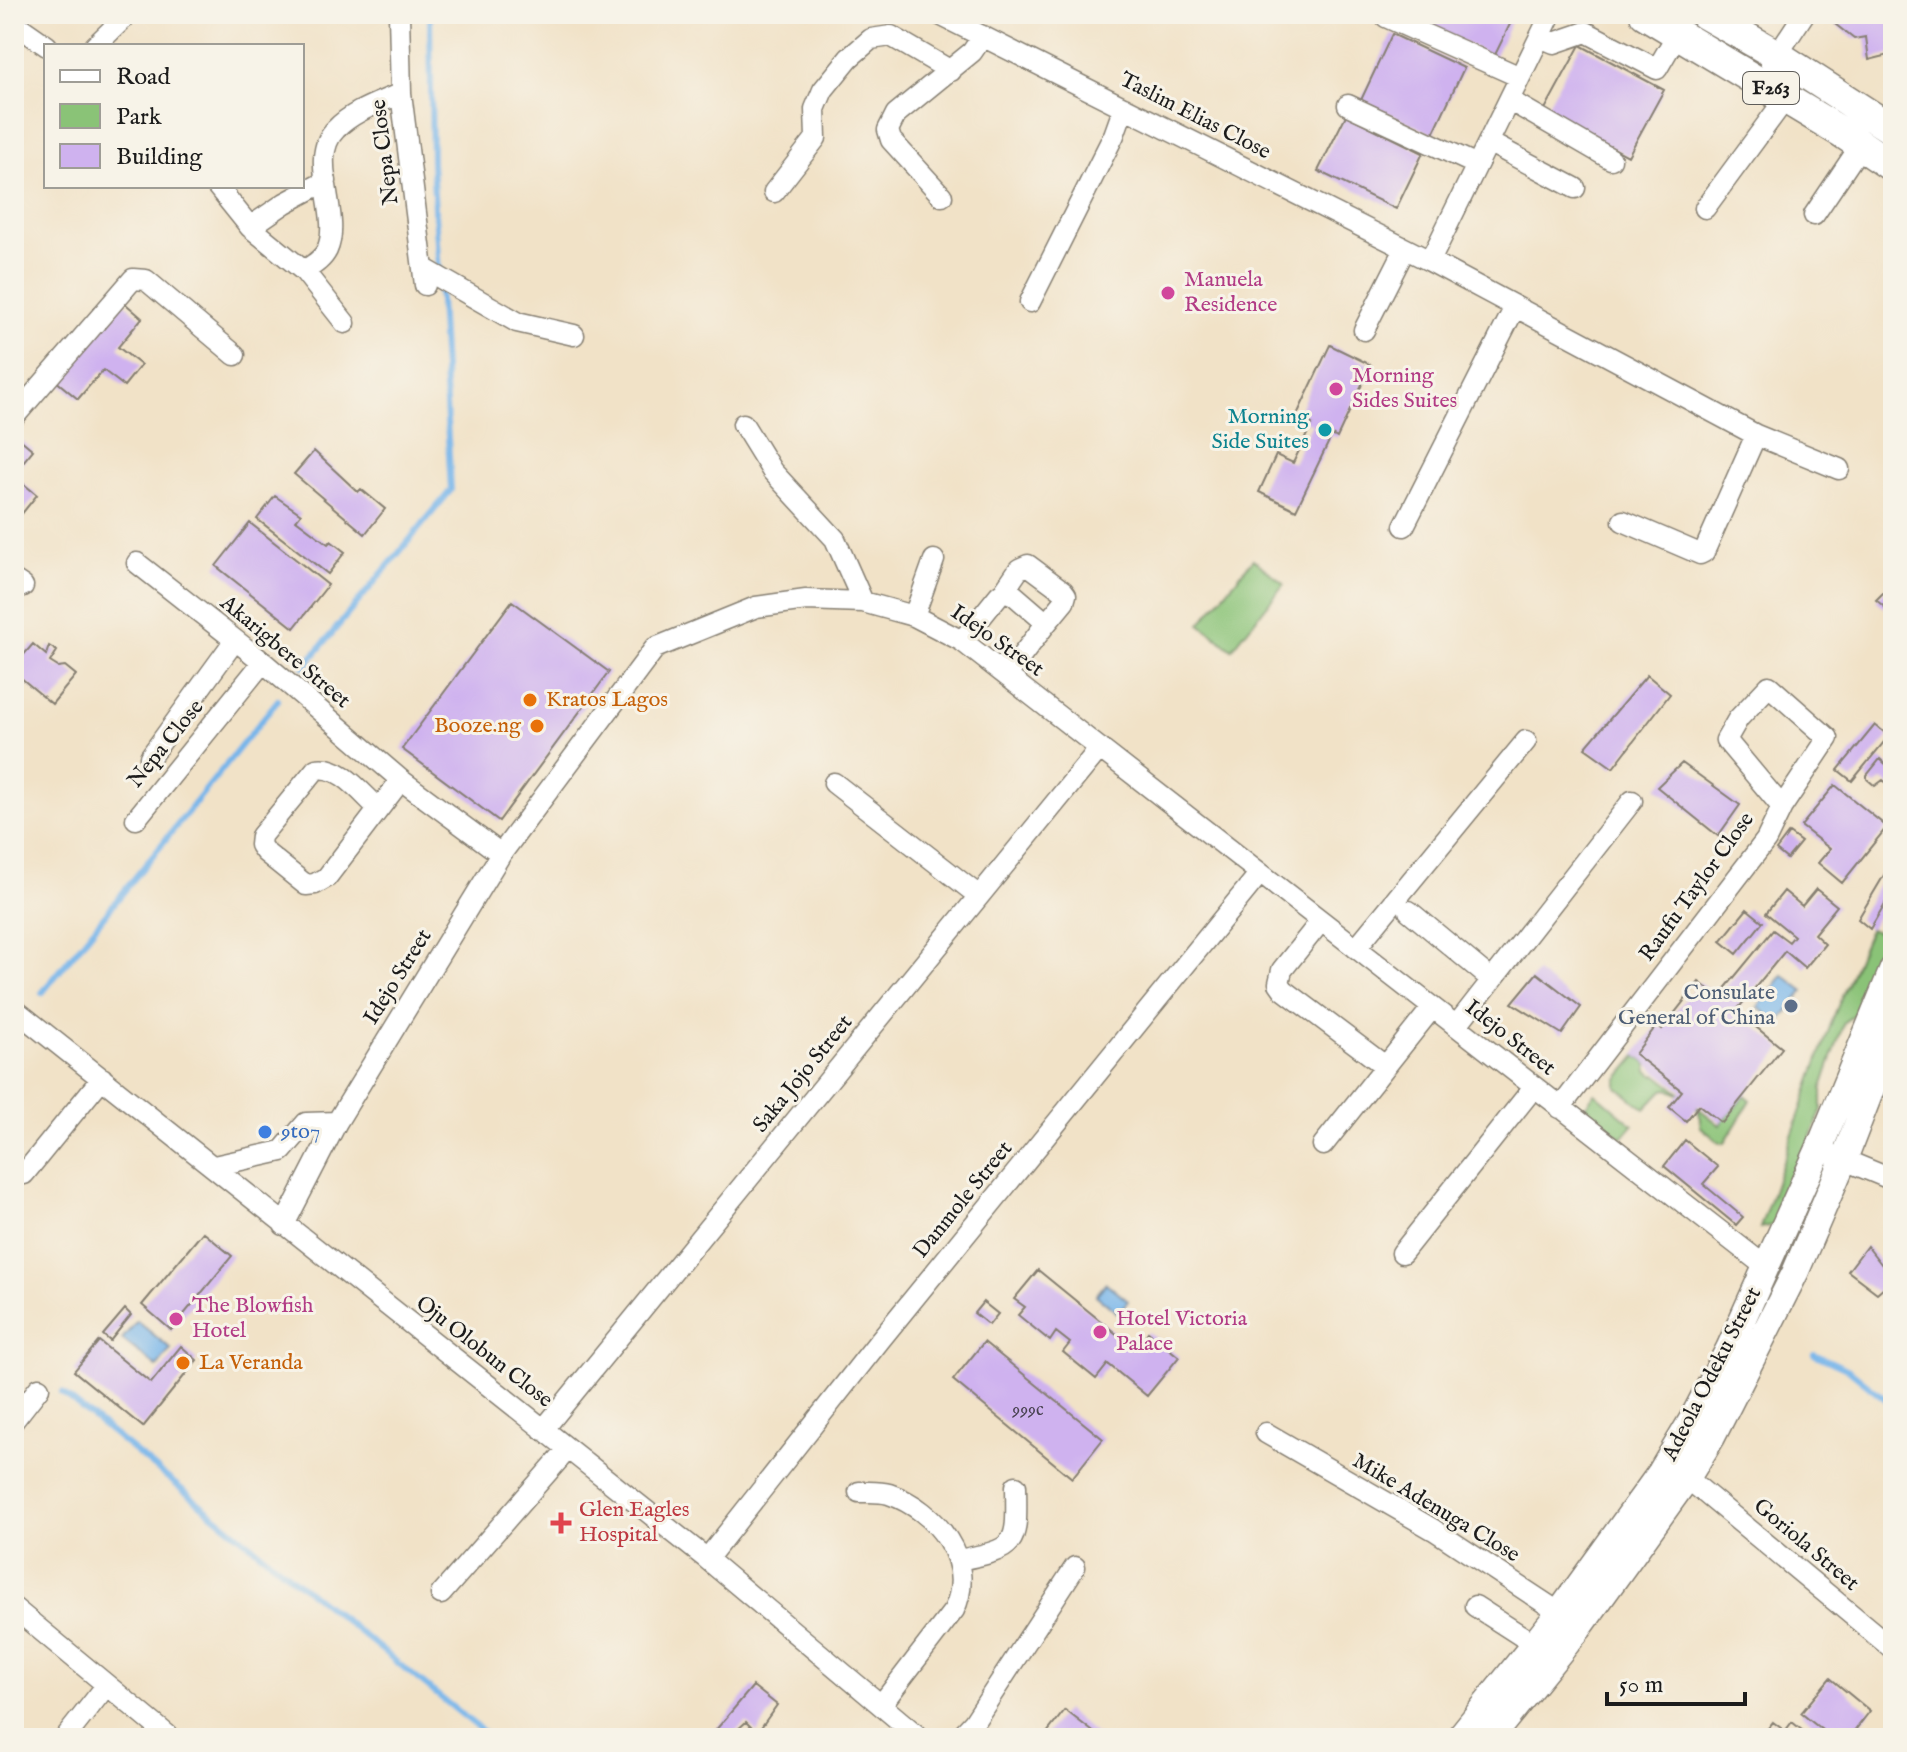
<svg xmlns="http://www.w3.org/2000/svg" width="1907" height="1752" viewBox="0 0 1907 1752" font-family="'IM FELL English',serif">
<rect width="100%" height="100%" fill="#f7f3e8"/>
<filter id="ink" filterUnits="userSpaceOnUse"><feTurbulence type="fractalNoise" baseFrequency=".0125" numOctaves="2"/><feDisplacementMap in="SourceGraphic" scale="16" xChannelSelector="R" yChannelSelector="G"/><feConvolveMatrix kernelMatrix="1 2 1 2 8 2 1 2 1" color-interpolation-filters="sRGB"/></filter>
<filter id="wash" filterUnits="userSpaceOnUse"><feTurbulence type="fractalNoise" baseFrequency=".006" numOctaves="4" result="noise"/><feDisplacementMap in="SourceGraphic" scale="32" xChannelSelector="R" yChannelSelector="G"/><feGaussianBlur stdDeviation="1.8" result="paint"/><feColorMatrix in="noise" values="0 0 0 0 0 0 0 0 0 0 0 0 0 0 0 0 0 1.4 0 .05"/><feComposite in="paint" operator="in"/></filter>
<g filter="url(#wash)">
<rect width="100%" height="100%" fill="#f1e2c7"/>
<path fill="#8ac377" stroke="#53704a" stroke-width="2" d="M 1253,559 L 1284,584 L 1232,649 L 1200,624 Z
M 1870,929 L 1886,936 L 1854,1015 L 1844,1022 L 1822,1088 L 1822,1109 L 1779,1224 L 1760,1228 L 1833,1018 Z
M 1637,1056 L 1647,1064 L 1648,1071 L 1655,1076 L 1657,1075 L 1680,1093 L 1679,1094 L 1668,1089 L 1663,1090 L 1645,1109 L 1617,1087 L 1617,1080 Z
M 1595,1093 L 1633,1125 L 1622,1138 L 1584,1107 Z
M 1745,1095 L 1751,1100 L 1725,1142 L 1720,1143 L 1700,1126 L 1701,1119 L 1697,1107 L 1720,1125 Z"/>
<path fill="#77b5ea" stroke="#4a6883" stroke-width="2" d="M 1783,975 L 1804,991 L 1778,1023 L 1758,1007 Z
M 1106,1283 L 1128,1301 L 1118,1313 L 1096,1295 Z
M 137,1321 L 171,1349 L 157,1367 L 122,1339 Z"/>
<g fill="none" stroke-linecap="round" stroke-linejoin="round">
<path stroke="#77b5ea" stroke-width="6" d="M 430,14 L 432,163 L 439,273
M 304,667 L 451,490 L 439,284
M 42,993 L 278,700
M 1814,1354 L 1849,1370 L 1893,1405
M 62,1393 L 491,1738"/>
</g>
<g id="blocks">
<path fill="#cfb2ef" d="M 1417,14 L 1515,14 L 1494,57 L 1415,19 Z
M 1843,14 L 1893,14 L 1893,54 L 1869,60 L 1866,37 L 1854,39 L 1835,24 Z
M 1392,34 L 1464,68 L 1433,134 L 1361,100 Z
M 1580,45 L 1664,90 L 1628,156 L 1544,111 Z
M 1346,115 L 1423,153 L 1396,209 L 1318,171 Z
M 120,299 L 142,318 L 118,347 L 141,365 L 124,386 L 103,370 L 78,399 L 55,380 Z
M 1330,345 L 1371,365 L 1337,438 L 1332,435 L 1296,510 L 1259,492 L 1276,455 L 1293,463 L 1312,424 L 1296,417 Z
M 14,434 L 33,450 L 14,473 Z
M 314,451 L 358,492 L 361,489 L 385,509 L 365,534 L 294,474 Z
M 14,476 L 37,495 L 20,516 L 14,511 Z
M 275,496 L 301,514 L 296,520 L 328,544 L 331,541 L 345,552 L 328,574 L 257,519 Z
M 250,523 L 328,585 L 294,628 L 216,566 Z
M 1893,583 L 1893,614 L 1876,600 Z
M 512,601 L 609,672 L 499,821 L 402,749 Z
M 33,644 L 46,655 L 49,646 L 57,651 L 50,662 L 58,667 L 65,666 L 76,675 L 52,704 L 14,672 L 14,666 Z
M 1647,675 L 1670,694 L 1613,768 L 1585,748 Z
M 1875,725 L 1889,736 L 1852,781 L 1838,770 Z
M 1880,759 L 1889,767 L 1893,762 L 1893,788 L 1883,780 L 1875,786 L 1867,779 L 1867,775 Z
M 1682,763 L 1740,805 L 1718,836 L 1657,787 Z
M 1835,785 L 1887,827 L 1842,883 L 1818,863 L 1830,849 L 1801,826 Z
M 1789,833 L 1801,842 L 1787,859 L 1776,850 Z
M 1893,860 L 1893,890 L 1870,929 L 1858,919 Z
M 1816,889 L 1837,906 L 1814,934 L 1825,944 L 1805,968 L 1785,951 L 1736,1011 L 1782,1048 L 1722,1123 L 1699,1105 L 1686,1121 L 1669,1107 L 1682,1091 L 1635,1054 L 1657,1025 L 1662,1029 L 1699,982 L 1718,997 L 1773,930 L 1789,942 L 1794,936 L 1766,913 L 1784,891 L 1802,906 Z
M 1747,909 L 1763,922 L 1737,954 L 1721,941 Z
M 1537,973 L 1581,1007 L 1562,1034 L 1512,1003 Z
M 1685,1140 L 1718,1167 L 1703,1184 L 1743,1217 L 1736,1225 L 1664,1166 Z
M 203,1232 L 232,1256 L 171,1330 L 142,1305 Z
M 1867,1246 L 1893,1279 L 1877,1293 L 1848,1271 Z
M 1038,1270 L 1135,1349 L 1148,1332 L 1179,1357 L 1147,1396 L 1108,1364 L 1096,1379 L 1063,1352 L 1070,1343 L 1056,1332 L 1050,1341 L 1018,1315 L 1025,1307 L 1014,1299 Z
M 983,1302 L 998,1314 L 989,1325 L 974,1313 Z
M 125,1309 L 131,1315 L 110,1341 L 103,1335 Z
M 99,1341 L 151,1383 L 181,1346 L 197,1360 L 143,1427 L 74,1371 Z
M 984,1342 L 1103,1439 L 1072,1478 L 953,1380 Z
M 1830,1678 L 1870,1711 L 1849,1738 L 1832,1738 L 1801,1713 Z
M 753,1686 L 777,1705 L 757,1733 L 746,1722 L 735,1732 L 743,1738 L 709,1738 Z
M 1065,1710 L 1101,1738 L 1043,1738 Z
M 1773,1722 L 1785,1731 L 1792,1722 L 1808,1735 L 1805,1738 L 1760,1738 Z"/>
</g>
</g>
<g filter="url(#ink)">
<use href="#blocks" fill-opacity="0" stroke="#867f72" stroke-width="2"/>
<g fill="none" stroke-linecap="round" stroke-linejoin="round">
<g stroke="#867f72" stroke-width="23">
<path id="minor" d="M 399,14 L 401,93 L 425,285
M 938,14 L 1430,261 L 1756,435 L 1839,469
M 1386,17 L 1520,77
M 14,23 L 47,46
M 1540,37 L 1554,43 L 1586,32 L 1657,69 L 1678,33
M 95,46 L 128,14
M 1771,64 L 1804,14
M 1509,100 L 1611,159
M 1348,105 L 1477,165
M 1490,143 L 1575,188
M 217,186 L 250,227 L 304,271 L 345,323
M 774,192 L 816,138 L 815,109 L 823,90 L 849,58 L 871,39 L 891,36 L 951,71
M 942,196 L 891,140 L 888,130 L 896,114 L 972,52 L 983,36
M 1705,208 L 1786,98
M 1814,215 L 1861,145
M 250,227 L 285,203 L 326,181
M 1430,261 L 1551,14
M 423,268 L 517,322 L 574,335
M 304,271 C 313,265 322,260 327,250 C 343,216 306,158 336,129 C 353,111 379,103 401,93
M 1030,302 L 1114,135 L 1124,107
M 1364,330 L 1405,249
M 14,417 L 133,279 L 146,280 L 235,355
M 743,424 L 772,471 L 835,539 L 863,602
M 1623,521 L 1700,554 L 1704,552 L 1756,435
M 1404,526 L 1515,307
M 137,563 L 263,662 L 401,780 L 501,854
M 14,580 L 23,586
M 1004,591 L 1019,569 L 1028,565 L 1063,591 L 1066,595 L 1064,602 L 1045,625
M 914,616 L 934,560
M 962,641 L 999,595 L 1004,591 L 1014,595 L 1043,620 L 1045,625 L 1007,675
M 150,757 L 235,640
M 834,783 L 979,896
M 379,809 C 362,794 340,764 316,769 L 261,836 L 260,845 L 265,852 L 306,885 L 315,884 L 327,877 L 401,780
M 136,819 L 263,662
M 1409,911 L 1492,980
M 1321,921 L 1282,970 L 1279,983 L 1284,990 L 1385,1066
M 1356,948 L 1526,741
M 14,1009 L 707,1559 L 920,1738
M 1456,1026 L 1632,801
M 1560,1108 L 1766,840 L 1782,807 L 1726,740 L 1738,719 L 1769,686 L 1828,738 L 1782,807
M 1323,1145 L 1432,1008
M 1830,1154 L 1893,1180
M 214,1166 L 282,1151 L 306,1123 L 337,1122
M 24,1174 L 102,1078
M 284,1225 L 337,1122 L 501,854 L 655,648 L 756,607 L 806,600 L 863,602 L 914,616 L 962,641 L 1766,1267
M 1402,1253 L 1534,1087
M 14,1420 L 39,1388
M 543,1430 L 1100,748
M 1266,1433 L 1434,1530 L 1569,1619
M 1687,1478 L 1893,1649
M 859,1492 C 868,1492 880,1491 889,1494 C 936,1510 977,1561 954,1610 L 881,1705
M 707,1559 L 880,1340 L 1260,873
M 959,1560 C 1019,1548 1017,1546 1016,1486
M 441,1594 L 567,1450
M 1475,1606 L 1534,1644
M 14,1608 L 171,1738
M 65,1738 L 106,1686
M 959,1738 L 974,1722 L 1075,1567"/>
</g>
<g stroke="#867f72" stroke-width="29">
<path id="major" d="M 1459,1738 L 1560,1612 L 1661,1472 L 1692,1420 L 1729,1349 L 1819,1149 L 1893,969
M 1490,1738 L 1579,1628 L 1687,1478 L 1712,1437 L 1795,1273 L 1844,1159 L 1893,1032"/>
</g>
<g stroke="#867f72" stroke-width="33">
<path id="highway" d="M 1645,14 L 1843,133 L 1893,167
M 1705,14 L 1777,55 L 1893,130"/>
</g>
<use href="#minor" stroke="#fff" stroke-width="20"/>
<use href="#major" stroke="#fff" stroke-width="26"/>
<use href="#highway" stroke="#fff" stroke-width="30"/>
</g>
</g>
<g fill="#d1479c" stroke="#f7f3e8" stroke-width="3">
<circle cx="1168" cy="293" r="8"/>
<circle cx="1336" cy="389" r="8"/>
<circle cx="176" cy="1319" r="8"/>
<circle cx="1100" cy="1332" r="8"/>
</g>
<circle fill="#0f9aa8" stroke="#f7f3e8" stroke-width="3" cx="1325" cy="430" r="8"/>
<g fill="#e8710a" stroke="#f7f3e8" stroke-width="3">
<circle cx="530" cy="700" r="8"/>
<circle cx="537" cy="726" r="8"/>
<circle cx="183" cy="1363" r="8"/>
</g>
<circle fill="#5c6f8a" stroke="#f7f3e8" stroke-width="3" cx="1791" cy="1006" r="8"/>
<circle fill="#3f7fe0" stroke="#f7f3e8" stroke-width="3" cx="265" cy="1132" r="8"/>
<path fill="#e0444e" stroke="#f7f3e8" stroke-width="3" d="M557 1511h8v8h8v8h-8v8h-8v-8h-8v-8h8z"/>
<g text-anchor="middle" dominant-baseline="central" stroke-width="6" stroke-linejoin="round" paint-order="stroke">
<g font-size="18" fill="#494251">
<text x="1028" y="1410">999c</text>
</g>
<rect fill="#f7f3e8" stroke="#5e5c59" stroke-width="2" x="1743" y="72" width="56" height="32" rx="6"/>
<g font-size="20" font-weight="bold" fill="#1c1c1c">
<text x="1771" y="88">F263</text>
</g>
<g font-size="22" fill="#1c1c1c" stroke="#f7f3e8">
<text transform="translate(1195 116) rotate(27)">Taslim Elias Close</text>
<text transform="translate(385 152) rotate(-97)">Nepa Close</text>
<text transform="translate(997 641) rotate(35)">Idejo Street</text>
<text transform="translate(285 652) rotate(40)">Akarigbere Street</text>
<text transform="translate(166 744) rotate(-51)">Nepa Close</text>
<text transform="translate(1697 887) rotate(-54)">Raufu Taylor Close</text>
<text transform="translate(398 977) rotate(-58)">Idejo Street</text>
<text transform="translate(1510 1038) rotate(38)">Idejo Street</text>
<text transform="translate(803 1074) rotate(-51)">Saka Jojo Street</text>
<text transform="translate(963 1200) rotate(-51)">Danmole Street</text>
<text transform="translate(484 1352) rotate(38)">Oju Olobun Close</text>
<text transform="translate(1712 1374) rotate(-63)">Adeola Odeku Street</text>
<text transform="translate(1436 1508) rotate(31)">Mike Adenuga Close</text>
<text transform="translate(1806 1545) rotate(40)">Goriola Street</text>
</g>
<g font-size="22" fill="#b23c85" stroke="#f7f3e8" text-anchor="start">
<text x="1184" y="280">Manuela<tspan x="1184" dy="25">Residence</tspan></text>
<text x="1352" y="376">Morning<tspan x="1352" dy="25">Sides Suites</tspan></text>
<text x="192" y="1306">The Blowfish<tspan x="192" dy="25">Hotel</tspan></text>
<text x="1116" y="1319">Hotel Victoria<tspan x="1116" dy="25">Palace</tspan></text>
</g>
<g font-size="22" fill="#0d838f" stroke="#f7f3e8" text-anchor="end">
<text x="1309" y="417">Morning<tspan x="1309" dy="25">Side Suites</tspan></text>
</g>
<g font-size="22" fill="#c56008" stroke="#f7f3e8" text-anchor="start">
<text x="546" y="700">Kratos Lagos</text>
<text x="521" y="726" text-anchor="end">Booze.ng</text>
<text x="199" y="1363">La Veranda</text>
</g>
<g font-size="22" fill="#4e5e75" stroke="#f7f3e8" text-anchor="end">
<text x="1775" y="993">Consulate<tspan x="1775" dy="25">General of China</tspan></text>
</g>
<g font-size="22" fill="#366cbe" stroke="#f7f3e8" text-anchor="start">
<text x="281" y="1132">9to7</text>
</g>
<g font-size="22" fill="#be3a42" stroke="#f7f3e8" text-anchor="start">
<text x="579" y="1510">Glen Eagles<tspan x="579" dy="25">Hospital</tspan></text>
</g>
</g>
<rect width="1907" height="1752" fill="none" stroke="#f7f3e8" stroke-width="48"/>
<rect x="44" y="44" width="260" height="144" fill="#f7f3e8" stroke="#9f9d96" stroke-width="2"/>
<rect x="60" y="70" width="40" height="12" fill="#ffffff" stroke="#9f9d96" stroke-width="2"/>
<text x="116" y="84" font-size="24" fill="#1c1c1c">Road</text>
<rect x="60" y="104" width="40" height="24" fill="#8ac377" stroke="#9f9d96" stroke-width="2"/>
<text x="116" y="124" font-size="24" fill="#1c1c1c">Park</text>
<rect x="60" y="144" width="40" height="24" fill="#cfb2ef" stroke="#9f9d96" stroke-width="2"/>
<text x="116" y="164" font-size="24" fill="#1c1c1c">Building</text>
<path d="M1607 1692v12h138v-12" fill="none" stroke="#1c1c1c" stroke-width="4"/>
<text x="1619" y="1692" font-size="24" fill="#1c1c1c" stroke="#f7f3e8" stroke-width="6" paint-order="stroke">50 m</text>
</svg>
